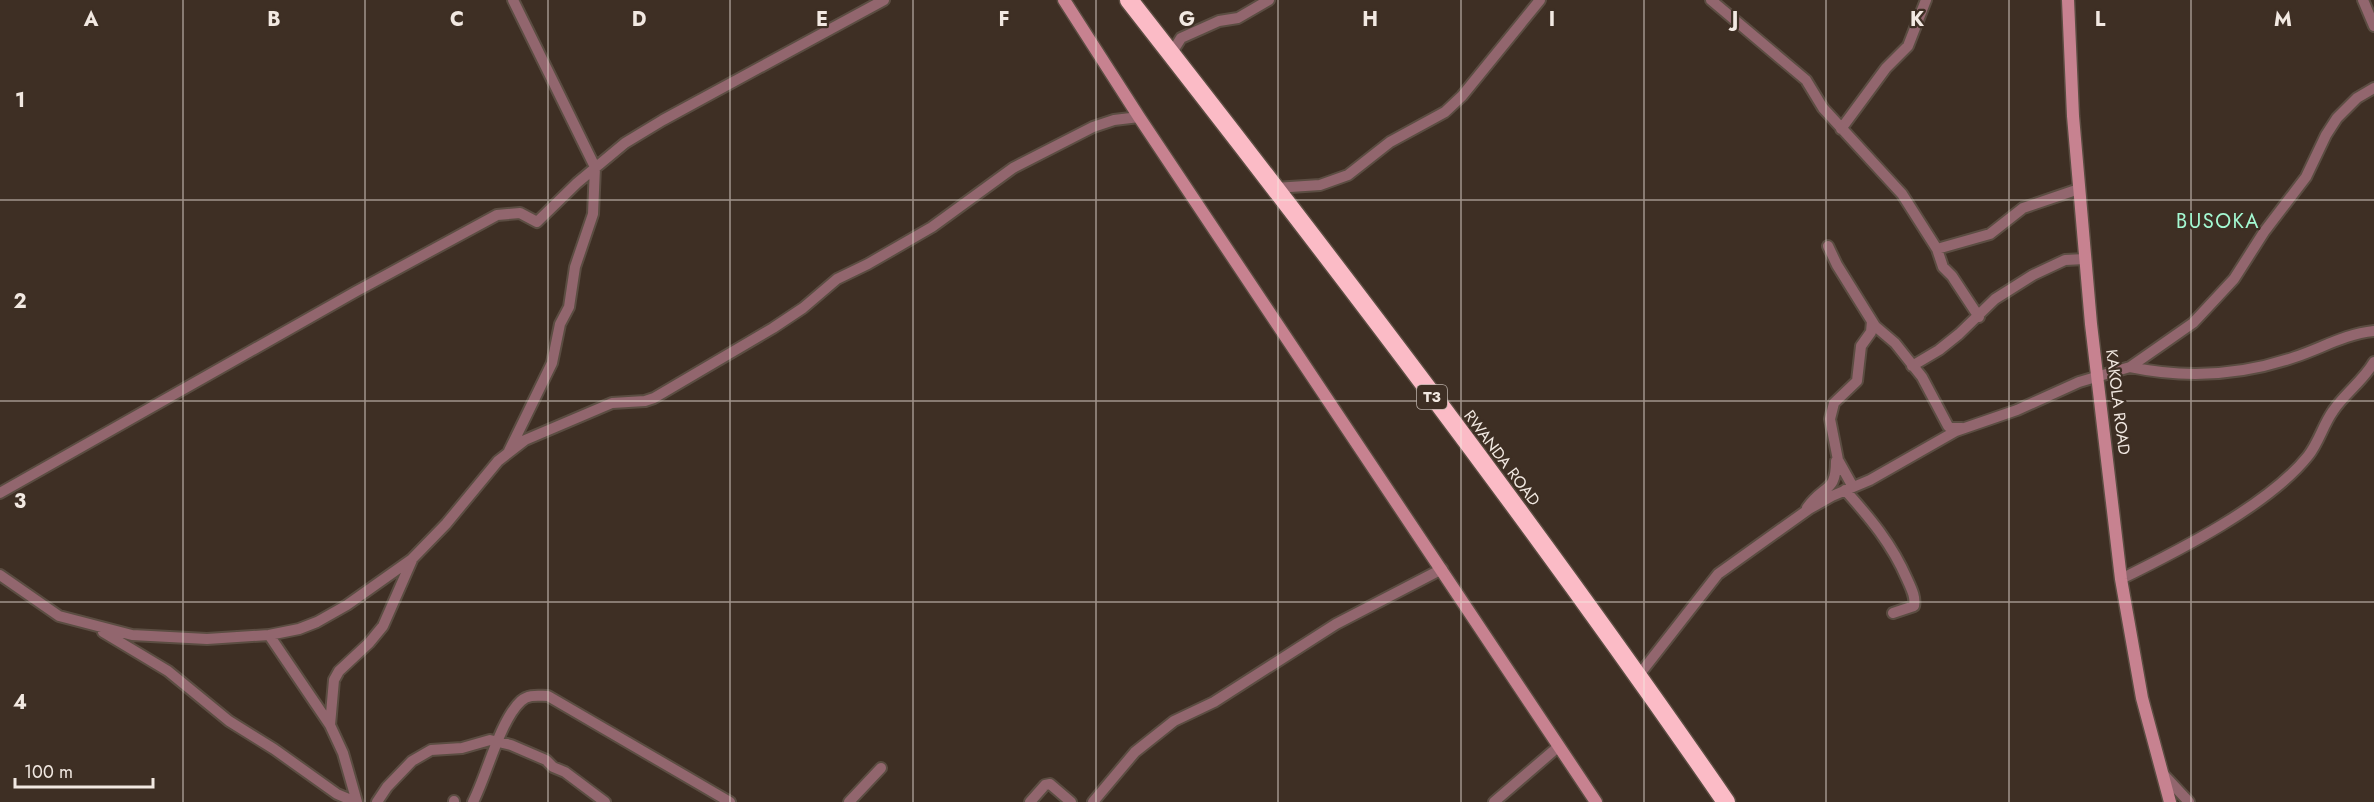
<svg xmlns="http://www.w3.org/2000/svg" width="2374" height="802" viewBox="0 0 2374 802" font-family="Jost,sans-serif">
<rect width="100%" height="100%" fill="#3e2f24"/>
<g fill="none" stroke-linecap="round" stroke-linejoin="round">
<g stroke="#5b4d42" stroke-width="14">
<path id="street" d="M 1711,0 L 1806,80 L 1823,108 L 1902,194 L 1937,249 L 1943,267 L 1952,276 L 1979,317
M 2363,0 L 2374,26
M 1171,54 L 1181,38 L 1219,21 L 1238,18 L 1269,0
M 1841,129 L 1886,68 L 1908,46 L 1926,0
M 1275,188 L 1320,185 L 1348,175 L 1390,142 L 1445,112 L 1462,96 L 1540,0
M 1828,246 L 1837,265 L 1875,326 L 1895,343 L 1922,377 L 1948,426 L 1951,428 L 1962,428
M 1937,249 L 1990,234 L 2023,208 L 2079,189
M 1912,366 L 1939,350 L 1959,334 L 1995,299 L 2033,275 L 2065,260 L 2085,259
M 2130,367 C 2187,379 2240,376 2295,357 C 2322,348 2345,334 2374,331
M 509,451 L 552,363 L 560,324 L 569,307 L 575,267 L 593,214 L 595,167 L 513,0
M 1853,487 L 1838,460 L 1830,419 L 1834,403 L 1857,381 L 1861,346 L 1871,332 L 1872,321
M 1845,490 C 1870,518 1892,544 1907,579 C 1911,588 1916,597 1914,606 L 1893,613
M 0,493 L 355,292 L 497,215 L 520,213 L 537,222 L 577,183 L 625,143 L 663,120 L 884,0
M 1807,508 C 1824,484 1836,493 1836,461
M 0,575 L 59,616 L 132,635 L 207,639 L 269,635 L 299,629 L 317,622 L 347,605 L 412,559 L 446,524 L 498,461 L 525,440 L 612,403 L 645,401 L 654,398 L 773,328 L 803,308 L 837,279 L 868,264 L 932,227 L 1013,168 L 1093,127 L 1114,120 L 1139,117
M 2121,579 C 2178,551 2269,505 2308,456 C 2319,442 2323,425 2333,411 C 2345,393 2363,381 2374,362
M 103,632 L 168,671 L 229,721 L 274,749 L 337,794 L 356,802
M 269,635 L 330,725
M 1639,675 L 1718,574 L 1809,509 L 1832,496 L 1870,480 L 1956,431 L 2017,410 L 2079,382 L 2130,367 L 2193,323 L 2234,279 L 2264,232 L 2306,177 L 2326,135 L 2337,118 L 2357,98 L 2374,88
M 2163,774 L 2189,802
M 357,802 L 343,753 L 330,725 L 334,680 L 339,671 L 369,643 L 383,626 L 412,560
M 377,802 L 387,787 L 412,761 L 431,750 L 462,748 L 490,740 L 511,745 L 546,760 L 553,767 L 565,772 L 605,802
M 454,802 L 454,801
M 473,802 C 487,775 500,720 521,701 C 529,694 538,696 548,696 L 730,802
M 849,802 L 881,768
M 1030,802 L 1045,785 L 1050,784 L 1071,802
M 1093,802 L 1135,752 L 1174,721 L 1214,702 L 1336,624 L 1442,569
M 1494,802 L 1559,746"/>
</g>
<g stroke="#5b4d42" stroke-width="15">
<path id="secondary" d="M 1064,0 L 1139,117 L 1596,802
M 2068,0 L 2073,116 L 2091,324 L 2121,579 L 2142,698 L 2170,802"/>
</g>
<g stroke="#5b4d42" stroke-width="21">
<path id="highway" d="M 1129,0 C 1334,262 1537,528 1726,802"/>
</g>
<use href="#street" stroke="#92666e" stroke-width="10"/>
<use href="#secondary" stroke="#c78290" stroke-width="12"/>
<use href="#highway" stroke="#fbbbc6" stroke-width="18"/>
</g>
<path fill="none" stroke="#f2e9e2" stroke-width="1.5" stroke-opacity="0.55" d="M 183,0 L 183,802M 365,0 L 365,802M 548,0 L 548,802M 730,0 L 730,802M 913,0 L 913,802M 1096,0 L 1096,802M 1278,0 L 1278,802M 1461,0 L 1461,802M 1644,0 L 1644,802M 1826,0 L 1826,802M 2009,0 L 2009,802M 2191,0 L 2191,802M 0,200 L 2374,200M 0,401 L 2374,401M 0,602 L 2374,602"/>
<g text-anchor="middle" dominant-baseline="central" stroke-width="4.5" stroke-linejoin="round" paint-order="stroke">
<rect fill="#3e2f24" stroke="#bcb1a9" stroke-width="1.5" x="1417" y="385" width="30" height="24" rx="4.5"/>
<g font-size="15" font-weight="bold" fill="#f2e9e2">
<text x="1432" y="397">T3</text>
</g>
<g font-size="16" fill="#f2e9e2" stroke="#3e2f24">
<text transform="translate(2118 402) rotate(83)">KAKOLA ROAD</text>
<text transform="translate(1502 458) rotate(53)">RWANDA ROAD</text>
</g>
<g font-size="20" letter-spacing="1.5" fill="#a4fad3" stroke="#3e2f24">
<text x="2218" y="221">BUSOKA</text>
</g>
</g>
<g font-size="20" text-anchor="middle" font-weight="bold" fill="#f2e9e2" stroke="#3e2f24" stroke-width="4.5" stroke-linejoin="round" paint-order="stroke">
<text x="91" y="26">A</text>
<text x="274" y="26">B</text>
<text x="457" y="26">C</text>
<text x="639" y="26">D</text>
<text x="822" y="26">E</text>
<text x="1004" y="26">F</text>
<text x="1187" y="26">G</text>
<text x="1370" y="26">H</text>
<text x="1552" y="26">I</text>
<text x="1735" y="26">J</text>
<text x="1917" y="26">K</text>
<text x="2100" y="26">L</text>
<text x="2283" y="26">M</text>
<text x="20" y="107">1</text>
<text x="20" y="308">2</text>
<text x="20" y="508">3</text>
<text x="20" y="709">4</text>
</g>
<path d="M15 778v9h138v-9" fill="none" stroke="#f2e9e2" stroke-width="3"/>
<text x="24" y="778" font-size="18" fill="#f2e9e2" stroke="#3e2f24" stroke-width="4.5" paint-order="stroke">100 m</text>
</svg>
